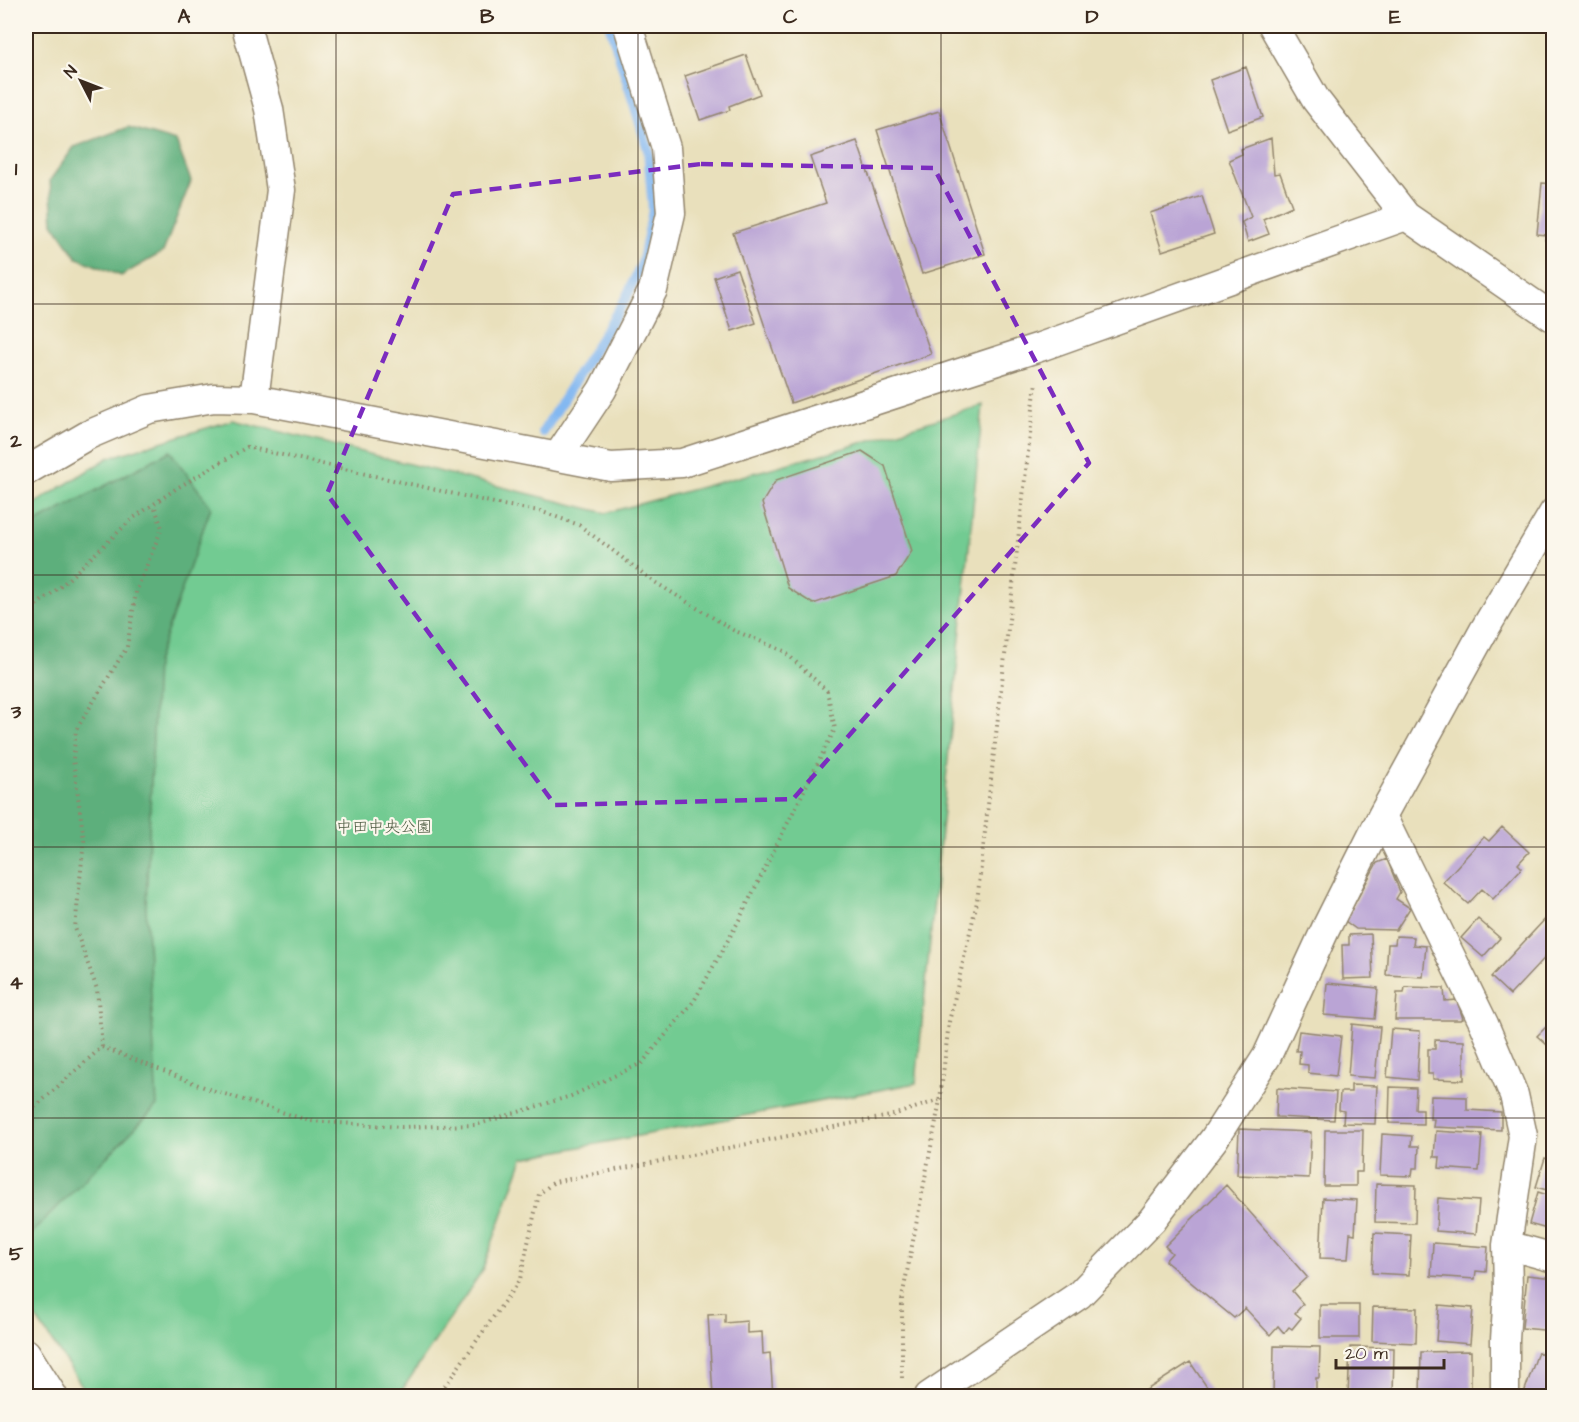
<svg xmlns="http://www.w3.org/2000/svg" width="1579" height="1422" viewBox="0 0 1579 1422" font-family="'Architects Daughter','Klee One',sans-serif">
<rect width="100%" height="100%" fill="#fbf7ec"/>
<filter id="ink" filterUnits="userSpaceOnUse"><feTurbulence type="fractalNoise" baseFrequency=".0167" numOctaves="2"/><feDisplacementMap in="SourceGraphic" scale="12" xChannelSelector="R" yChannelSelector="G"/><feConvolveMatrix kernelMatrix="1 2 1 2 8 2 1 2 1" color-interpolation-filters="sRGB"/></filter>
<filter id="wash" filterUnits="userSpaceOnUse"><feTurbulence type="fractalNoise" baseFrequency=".008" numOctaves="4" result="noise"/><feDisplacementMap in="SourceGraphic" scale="24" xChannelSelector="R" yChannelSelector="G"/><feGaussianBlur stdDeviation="1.35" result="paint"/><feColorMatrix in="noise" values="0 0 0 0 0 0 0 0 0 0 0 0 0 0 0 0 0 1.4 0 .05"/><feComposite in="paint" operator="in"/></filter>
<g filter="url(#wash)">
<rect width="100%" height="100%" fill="#e9e0bc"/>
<path fill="#72cb92" stroke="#567a58" stroke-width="1.5" d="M 983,405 L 916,1083 L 523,1158 L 482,1271 L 398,1396 L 89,1396 L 26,1303 L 26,509 L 108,458 L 233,420 L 606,513 L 845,448 Z"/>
<path fill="#5daf7c" stroke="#4c6c4d" stroke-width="1.5" d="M 128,127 L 176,141 L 191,181 L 163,252 L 121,276 L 77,258 L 53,223 L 50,180 L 74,147 Z
M 170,451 L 211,507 L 156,663 L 146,907 L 157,1106 L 26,1239 L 26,528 Z"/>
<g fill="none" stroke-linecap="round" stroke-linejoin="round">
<path stroke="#83b8f1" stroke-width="10" d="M 543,432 L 626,298 L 643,261 L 653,210 L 648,149 L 610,26"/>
</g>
<g id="blocks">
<path fill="#baa4d5" d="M 746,55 L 760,94 L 729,106 L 730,110 L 700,120 L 685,76 Z
M 1246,67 L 1263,117 L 1227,130 L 1210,80 Z
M 939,111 L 985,254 L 922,274 L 877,130 Z
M 1271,138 L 1274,174 L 1280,173 L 1292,206 L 1263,219 L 1269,234 L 1248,242 L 1242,222 L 1251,217 L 1229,160 L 1242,154 L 1241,149 Z
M 857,141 L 931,354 L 791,403 L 733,233 L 826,203 L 810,157 Z
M 1542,183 L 1554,184 L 1554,241 L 1545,240 L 1546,235 L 1537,234 Z
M 1202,196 L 1214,234 L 1162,251 L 1150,213 Z
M 737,269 L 756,323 L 732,331 L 714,277 Z
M 862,451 L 885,466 L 912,551 L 896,576 L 813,604 L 788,588 L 762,503 L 776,480 Z
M 1502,827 L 1529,852 L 1518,864 L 1522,868 L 1493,899 L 1482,889 L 1468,904 L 1443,882 L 1484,837 L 1489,841 Z
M 1387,859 L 1400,892 L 1396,899 L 1410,908 L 1396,930 L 1356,929 L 1345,921 L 1377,863 Z
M 1549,915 L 1554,920 L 1554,948 L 1510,995 L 1491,977 Z
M 1478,919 L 1500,938 L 1483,957 L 1461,938 Z
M 1371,934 L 1373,978 L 1343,979 L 1342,945 L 1349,945 L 1349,935 Z
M 1396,936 L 1414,937 L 1413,945 L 1426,946 L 1423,977 L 1386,975 L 1388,944 L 1395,944 Z
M 1327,983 L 1378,988 L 1375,1019 L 1324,1015 Z
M 1405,987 L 1444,988 L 1445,1001 L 1457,1000 L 1463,1019 L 1460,1020 L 1395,1020 L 1397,993 L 1404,993 Z
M 1554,1019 L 1554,1051 L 1537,1036 Z
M 1352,1024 L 1380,1027 L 1375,1078 L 1348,1076 Z
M 1391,1029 L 1420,1031 L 1417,1080 L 1387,1077 Z
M 1299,1031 L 1341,1036 L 1336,1076 L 1308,1073 L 1308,1065 L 1299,1064 L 1300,1051 L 1296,1051 Z
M 1435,1040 L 1464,1041 L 1464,1080 L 1433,1079 L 1433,1074 L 1428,1074 L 1428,1049 L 1435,1049 Z
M 1351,1085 L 1377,1086 L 1375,1124 L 1343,1123 L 1344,1111 L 1339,1110 L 1340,1092 L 1351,1092 Z
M 1390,1087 L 1416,1088 L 1415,1109 L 1423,1109 L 1423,1124 L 1389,1123 Z
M 1277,1088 L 1336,1092 L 1334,1120 L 1276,1117 Z
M 1431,1096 L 1467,1097 L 1467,1110 L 1501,1112 L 1501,1130 L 1433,1127 L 1434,1119 L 1430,1119 Z
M 1239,1129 L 1311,1132 L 1309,1178 L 1237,1175 Z
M 1325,1130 L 1363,1130 L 1362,1172 L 1356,1172 L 1356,1186 L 1324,1186 Z
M 1436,1131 L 1482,1134 L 1479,1171 L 1439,1168 L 1440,1157 L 1434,1157 Z
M 1382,1134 L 1412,1136 L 1411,1146 L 1419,1146 L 1418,1168 L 1413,1168 L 1412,1176 L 1380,1175 Z
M 1545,1158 L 1554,1161 L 1554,1192 L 1536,1187 Z
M 1376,1184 L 1416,1185 L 1415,1223 L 1375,1222 Z
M 1226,1185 L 1307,1277 L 1292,1291 L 1303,1304 L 1295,1313 L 1301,1318 L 1292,1329 L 1289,1327 L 1284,1333 L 1278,1326 L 1270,1335 L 1245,1308 L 1234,1318 L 1165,1261 L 1172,1253 L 1165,1246 Z
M 1538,1192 L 1554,1197 L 1554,1231 L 1529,1224 Z
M 1323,1198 L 1357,1200 L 1355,1234 L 1350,1233 L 1348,1259 L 1320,1258 Z
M 1438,1198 L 1479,1201 L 1476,1234 L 1436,1231 Z
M 1374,1233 L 1411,1235 L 1409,1275 L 1372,1273 Z
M 1433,1243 L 1488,1247 L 1486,1272 L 1476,1271 L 1475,1279 L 1431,1276 Z
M 1527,1275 L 1554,1278 L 1554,1331 L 1522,1328 Z
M 1320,1305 L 1359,1305 L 1359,1338 L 1320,1338 Z
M 1439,1305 L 1473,1308 L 1470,1344 L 1436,1341 Z
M 1373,1307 L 1417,1308 L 1416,1343 L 1372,1341 Z
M 725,1314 L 725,1323 L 747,1321 L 747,1333 L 762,1332 L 763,1354 L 770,1353 L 773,1396 L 713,1396 L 708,1315 Z
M 1274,1346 L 1320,1347 L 1319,1378 L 1316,1378 L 1316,1396 L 1273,1396 Z
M 1350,1347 L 1394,1348 L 1393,1396 L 1348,1396 Z
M 1471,1351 L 1471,1393 L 1450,1393 L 1450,1396 L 1420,1396 L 1421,1352 Z
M 1538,1352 L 1554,1358 L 1554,1396 L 1523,1396 Z
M 1190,1362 L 1213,1396 L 1137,1396 Z"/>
</g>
</g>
<g filter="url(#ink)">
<use href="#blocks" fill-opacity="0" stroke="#92856d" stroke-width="1.5"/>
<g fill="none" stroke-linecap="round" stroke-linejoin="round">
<g stroke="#92856d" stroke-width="31">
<path id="minor" d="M 246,26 L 269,109 L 281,190 L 254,399
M 1273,26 L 1316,100 L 1406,216 L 1554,318
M 558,456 L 602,390 L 653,290 L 671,213 L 666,148 L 628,26
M 26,471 L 88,435 L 149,409 L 214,398 L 254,399 L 611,467 L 682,463 L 1040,347 L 1406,216
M 1382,816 L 1484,1024 L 1514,1095 L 1523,1136 L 1507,1245 L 1508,1290 L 1505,1340 L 1505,1396
M 1507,1245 L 1554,1258
M 26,1353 L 53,1396
M 929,1396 L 1079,1295 L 1152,1220 L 1214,1139 L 1267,1056 L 1326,928 L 1382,816 L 1483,632 L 1554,512"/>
</g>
<path stroke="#92856d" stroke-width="4" stroke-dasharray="1.5 4.5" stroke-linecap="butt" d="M 26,611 L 30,610 L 61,586 L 132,519 L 177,488 L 247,447 L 503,505 L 540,511 L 579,525 L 653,581 L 733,630 L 784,651 L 827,691 L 835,729 L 737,924 L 694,1001 L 642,1063 L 571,1096 L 476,1125 L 401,1127 L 310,1121 L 209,1089 L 102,1047
M 26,1115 L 102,1047 L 97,989 L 75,928 L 84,841 L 73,759 L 76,730 L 127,647 L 136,592 L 162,528 L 154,505
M 902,1378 L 902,1298 L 940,1100 L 949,1022 L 977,902 L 1036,382
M 438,1396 L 520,1279 L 539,1194 L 554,1182 L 890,1116 L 939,1100"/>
<use href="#minor" stroke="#fff" stroke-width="28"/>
</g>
</g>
<path fill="none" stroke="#7b2cbf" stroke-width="4.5" stroke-dasharray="12 8" stroke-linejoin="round" d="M 701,164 L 934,168 L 1089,463 L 793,799 L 555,805 L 327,494 L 453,194 Z"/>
<path fill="none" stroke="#3b2a1e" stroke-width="1.5" stroke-opacity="0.55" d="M 336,26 L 336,1396M 638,26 L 638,1396M 941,26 L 941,1396M 1243,26 L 1243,1396M 26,304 L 1554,304M 26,575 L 1554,575M 26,847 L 1554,847M 26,1118 L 1554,1118"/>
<g text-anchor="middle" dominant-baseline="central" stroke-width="4.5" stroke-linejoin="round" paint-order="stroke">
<g font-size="16" fill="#4c5a41" stroke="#fbf7ec">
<text x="384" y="827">中田中央公園</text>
</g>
</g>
<rect width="1579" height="1422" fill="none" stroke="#fbf7ec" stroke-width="66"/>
<g transform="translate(81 81) rotate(312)" stroke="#fbf7ec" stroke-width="4.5" paint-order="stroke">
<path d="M0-4.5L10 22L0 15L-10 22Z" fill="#3b2a1e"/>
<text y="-9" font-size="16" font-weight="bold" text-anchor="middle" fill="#3b2a1e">N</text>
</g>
<path d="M1336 1359v9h108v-9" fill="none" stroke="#3b2a1e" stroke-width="3"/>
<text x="1345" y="1359" font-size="18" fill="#3b2a1e" stroke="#fbf7ec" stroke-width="4.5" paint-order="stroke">20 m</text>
<rect x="33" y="33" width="1513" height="1356" fill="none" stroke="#3b2a1e" stroke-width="2"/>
<g font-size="20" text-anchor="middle" font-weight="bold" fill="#3b2a1e">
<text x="184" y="23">A</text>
<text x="487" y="23">B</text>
<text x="790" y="23">C</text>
<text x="1092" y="23">D</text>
<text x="1395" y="23">E</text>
<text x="16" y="175">1</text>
<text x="16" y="447">2</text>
<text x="16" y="718">3</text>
<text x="16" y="989">4</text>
<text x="16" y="1260">5</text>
</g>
</svg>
